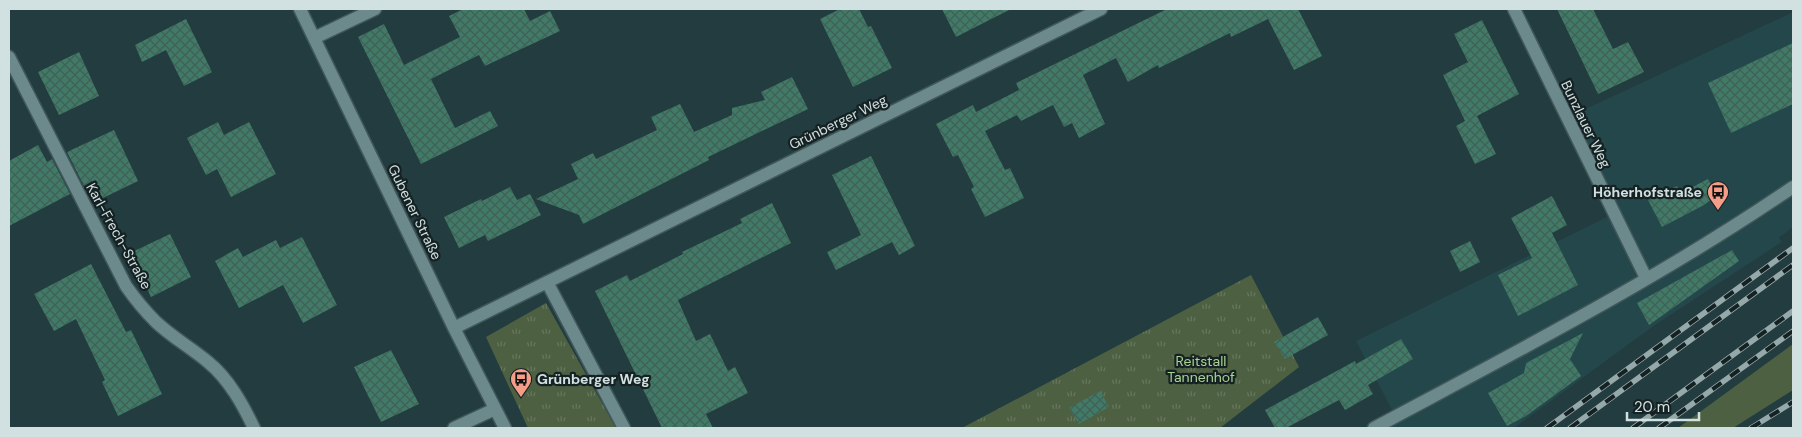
<svg xmlns="http://www.w3.org/2000/svg" width="1802" height="437" viewBox="0 0 1802 437" font-family="'DM Sans',sans-serif">
<defs>
<pattern id="park-tufts" width="24" height="20" patternUnits="userSpaceOnUse" patternTransform="scale(1.25)"><rect width="24" height="20" fill="#4d6142"/><path d="M3 7l-1-3M5 7V3M7 7l1-3M15 17l-1-3M17 17v-4M19 17l1-3" fill="none" stroke="#66775d"/></pattern>
<pattern id="building-cross-hatch" width="8" height="8" patternUnits="userSpaceOnUse" patternTransform="scale(1.25)"><rect width="8" height="8" fill="#417a66"/><path d="M0 0l8 8M0 8l8-8" fill="none" stroke="#406157"/></pattern>
</defs>
<rect width="100%" height="100%" fill="#223c3f"/>
<path fill="#23474a" d="M 1793,12 L 1793,178 L 1769,195 L 1633,281 L 1393,412 L 1356,341 L 1611,215 L 1577,113 Z
M 1793,195 L 1793,227 L 1779,238 L 1782,242 L 1655,325 L 1514,428 L 1382,428 L 1572,326 L 1766,214 Z"/>
<path fill="#4d6142" d="M 1793,344 L 1793,390 L 1733,428 L 1678,428 Z"/>
<path fill="url(#park-tufts)" d="M 1251,275 L 1299,367 L 1220,428 L 962,428 Z
M 546,303 L 616,428 L 528,428 L 486,337 Z"/>
<path fill="url(#building-cross-hatch)" d="M 463,9 L 524,9 L 530,21 L 550,11 L 560,31 L 485,66 L 479,55 L 431,79 L 455,128 L 490,111 L 498,126 L 421,164 L 358,37 L 384,24 L 404,65 L 460,37 L 449,16 Z
M 840,9 L 859,9 L 868,27 L 871,26 L 892,68 L 853,87 L 820,19 Z
M 942,9 L 1011,9 L 956,37 Z
M 1167,9 L 1298,9 L 1322,56 L 1294,70 L 1268,19 L 1231,37 L 1230,33 L 1159,68 L 1158,65 L 1128,82 L 1116,58 L 1083,75 L 1105,124 L 1079,138 L 1072,123 L 1064,127 L 1053,105 L 1021,121 L 1017,115 L 985,131 L 1005,170 L 1010,168 L 1024,198 L 985,217 L 971,189 L 974,187 L 958,155 L 953,157 L 936,124 L 973,105 L 976,112 L 1019,90 L 1016,83 Z
M 1557,9 L 1593,9 L 1613,49 L 1628,42 L 1644,72 L 1598,94 Z
M 186,19 L 212,72 L 184,86 L 166,50 L 142,62 L 135,45 Z
M 1482,20 L 1519,94 L 1477,116 L 1496,154 L 1475,164 L 1456,126 L 1465,121 L 1443,75 L 1468,62 L 1454,34 Z
M 1793,43 L 1793,104 L 1731,133 L 1708,83 Z
M 79,52 L 99,96 L 59,115 L 38,72 Z
M 792,77 L 808,109 L 708,157 L 709,160 L 583,224 L 579,215 L 536,199 L 578,179 L 571,164 L 593,153 L 596,159 L 657,130 L 651,117 L 680,104 L 694,132 L 732,115 L 732,108 L 765,100 L 761,92 Z
M 218,122 L 224,135 L 249,122 L 276,174 L 231,197 L 217,169 L 206,175 L 187,138 Z
M 114,130 L 138,181 L 101,199 L 92,181 L 84,186 L 67,152 Z
M 38,145 L 47,162 L 52,159 L 70,194 L 9,226 L 9,161 Z
M 871,156 L 915,246 L 899,255 L 892,242 L 836,270 L 827,252 L 861,235 L 832,175 Z
M 1708,179 L 1717,196 L 1704,205 L 1662,227 L 1648,200 L 1677,186 L 1681,193 Z
M 510,187 L 517,200 L 530,194 L 541,215 L 488,241 L 485,235 L 459,248 L 444,217 L 481,199 L 482,201 Z
M 1552,196 L 1567,225 L 1552,233 L 1578,285 L 1518,316 L 1498,275 L 1532,258 L 1511,218 Z
M 772,203 L 791,243 L 678,300 L 696,341 L 710,334 L 728,371 L 735,367 L 748,393 L 706,414 L 713,428 L 662,428 L 595,291 L 627,275 L 630,281 L 683,254 L 682,252 L 742,223 L 740,219 Z
M 170,234 L 191,277 L 151,297 L 130,253 Z
M 302,237 L 337,305 L 303,323 L 283,285 L 239,308 L 215,261 L 238,248 L 243,257 L 276,240 L 280,248 Z
M 1470,241 L 1480,262 L 1460,272 L 1450,251 Z
M 1732,250 L 1739,261 L 1649,325 L 1637,303 Z
M 91,264 L 126,332 L 131,330 L 162,394 L 118,416 L 102,382 L 105,380 L 76,319 L 54,331 L 34,294 Z
M 1318,317 L 1328,335 L 1285,359 L 1274,342 Z
M 1583,333 L 1570,359 L 1581,376 L 1526,416 L 1507,426 L 1488,393 L 1524,373 L 1526,363 Z
M 1401,339 L 1413,359 L 1368,385 L 1373,394 L 1345,410 L 1339,400 L 1286,428 L 1275,428 L 1265,410 L 1355,361 L 1356,364 Z
M 391,350 L 419,404 L 381,422 L 354,367 Z
M 1100,391 L 1109,407 L 1079,424 L 1069,408 Z"/>
<g fill="none" stroke-linecap="round" stroke-linejoin="round">
<g stroke="#40585a" stroke-width="15">
<path id="minor" d="M 300,9 L 454,328 L 505,428
M 1514,9 L 1646,278
M 314,38 L 375,9
M 9,57 L 126,286 C 135,299 145,311 156,322 C 172,337 191,348 208,362 C 229,379 243,405 254,428
M 547,282 L 624,428
M 454,328 L 1101,9
M 454,428 L 495,409
M 1374,428 C 1516,352 1660,278 1793,187"/>
</g>
<use href="#minor" stroke="#6c898c" stroke-width="12"/>
<g stroke="#96a9aa" stroke-width="5.5">
<path id="rail" d="M 1547,428 L 1793,248
M 1570,428 L 1793,265
M 1633,428 L 1793,311
M 1659,428 L 1793,331
M 1751,428 L 1793,402"/>
</g>
<use href="#rail" stroke="#152122" stroke-width="4" stroke-dasharray="11" stroke-linecap="butt"/>
</g>
<defs>
<g id="bus-pin" transform="scale(1.125)"><path d="M0 17L-7.5 6A9.5 9.5 0 1 1 7.5 6Z" fill="#f49e8a" stroke="#152122"/><path d="M-5-6H5V4H4V6H2V4H-2V6H-4V4H-5ZM-3.5-4V0h7V-4ZM-3.5 1.2v1.5H-2V1.2ZM2 1.2v1.5H3.5V1.2Z" fill="#111"/></g>
</defs>
<g fill-rule="evenodd">
<use href="#bus-pin" x="1718" y="192"/>
<use href="#bus-pin" x="521" y="379"/>
</g>
<g text-anchor="middle" dominant-baseline="central" stroke-width="4.5" stroke-linejoin="round" paint-order="stroke">
<g font-size="14" fill="#d1e0e1" stroke="#152122">
<text transform="translate(838 122) rotate(-26)">Grünberger Weg</text>
<text transform="translate(1586 124) rotate(64)">Bunzlauer Weg</text>
<text transform="translate(415 212) rotate(64)">Gubener Straße</text>
<text transform="translate(119 236) rotate(61)">Karl-Frech-Straße</text>
</g>
<g font-size="14" font-weight="bold" fill="#d1e0e1" stroke="#152122" text-anchor="end">
<text x="1702" y="192">Höherhofstraße</text>
<text x="537" y="379" text-anchor="start">Grünberger Weg</text>
</g>
<g font-size="14" fill="#aad493" stroke="#152122">
<text x="1201" y="361">Reitstall<tspan x="1201" dy="16">Tannenhof</tspan></text>
</g>
</g>
<rect width="1802" height="437" fill="none" stroke="#d1e0e1" stroke-width="20"/>
<path d="M1627 412v8h72v-8" fill="none" stroke="#d1e0e1" stroke-width="2.5"/>
<text x="1634" y="412" font-size="15" fill="#d1e0e1" stroke="#152122" stroke-width="4" paint-order="stroke">20 m</text>
</svg>
